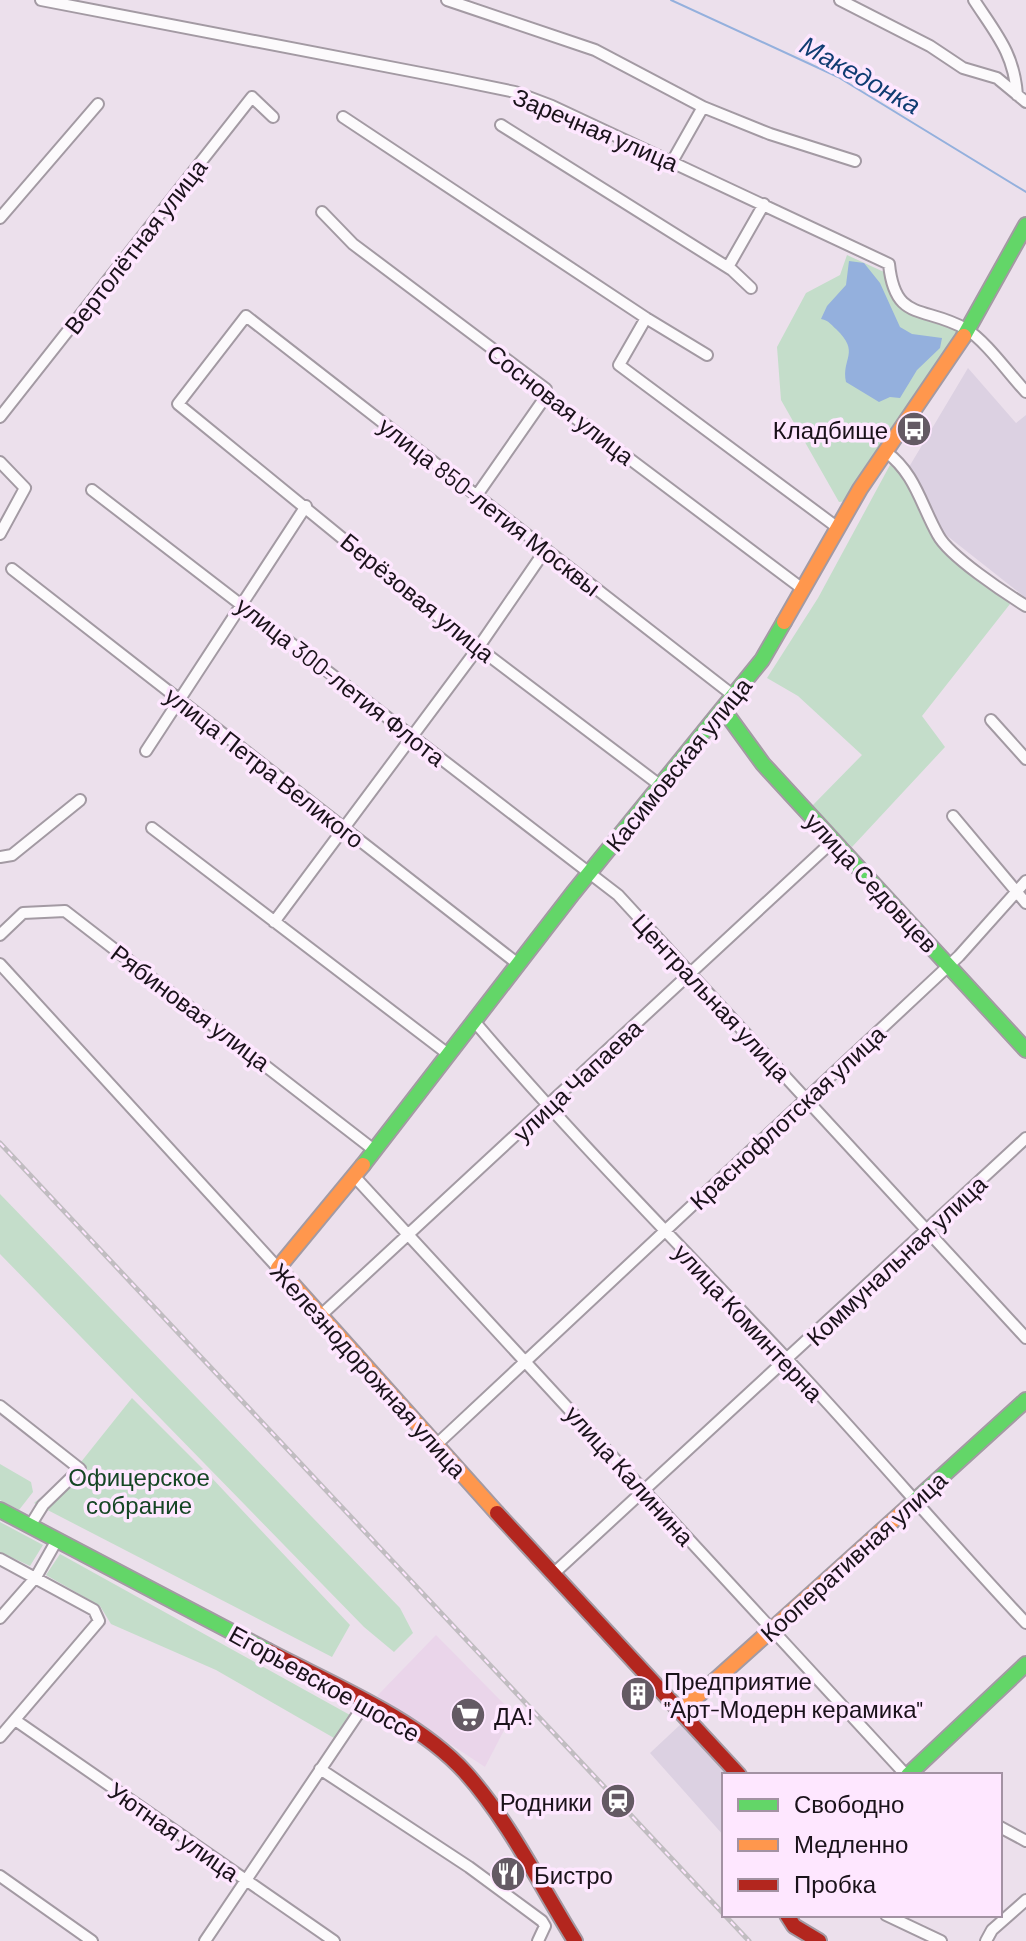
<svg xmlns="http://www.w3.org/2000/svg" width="1026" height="1941" viewBox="0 0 1026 1941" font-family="Barlow,sans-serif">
<rect width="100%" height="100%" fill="#ece0ec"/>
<path fill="#ead5ea" d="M 436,1635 L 513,1713 L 485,1767 L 377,1696 Z"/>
<path fill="#dcd1e2" d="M 968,368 L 1016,423 L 1026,415 L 1026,598 L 941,531 L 909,467 Z
M 682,1723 L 729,1775 L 724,1775 L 724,1836 L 650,1753 Z"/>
<path fill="#c4ddca" d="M 847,255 L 884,272 C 891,317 924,318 962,332 L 846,501 L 839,502 L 781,400 L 777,347 L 806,293 L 840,275 Z
M 890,465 L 902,471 L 935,541 L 1010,604 L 922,716 L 945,747 L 852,847 L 812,806 L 862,755 L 798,696 L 767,678 L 818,598 Z
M 0,1194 L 400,1608 L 413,1633 L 394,1652 L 364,1627 L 0,1254 Z
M 132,1398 L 210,1476 L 350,1625 L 332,1657 L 34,1503 L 73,1472 Z
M 0,1464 L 31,1482 L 33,1492 L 19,1510 L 0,1500 Z
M 0,1522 L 43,1545 L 30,1566 L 0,1552 Z
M 60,1554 L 350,1715 L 350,1716 L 334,1738 L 216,1670 L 111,1624 L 100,1606 L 46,1575 Z"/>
<path fill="#94b0dd" d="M 849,261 L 864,263 L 880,283 L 900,327 L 912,334 L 942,338 L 940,348 L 917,370 L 900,398 L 890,397 L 879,402 L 846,382 C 841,358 861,353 836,329 C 830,324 830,321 821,319 L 827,306 L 846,285 Z"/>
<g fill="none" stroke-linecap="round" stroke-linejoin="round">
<path stroke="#94b0dd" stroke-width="2" d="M 671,0 L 838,77 L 1026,192"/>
<g stroke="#a39aa3" stroke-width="14">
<path id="street" d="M 41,0 L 452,79 L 515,92 L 552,106 L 889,264 C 895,323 924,305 966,329 C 985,340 1010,375 1026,392
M 447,0 L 595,50 L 703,107
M 840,0 L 930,46 L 963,68 L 997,78 L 1026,102
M 974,0 C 996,34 1014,53 1017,95
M 343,117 L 646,318
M 501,125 L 732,270 L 751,288
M 673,160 L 703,107 L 770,134 L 855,161
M 322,212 L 353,244 L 546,389 L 546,396 L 804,590
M 0,218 L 98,104
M 728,267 L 764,204
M 707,355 L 646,318 L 619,365 L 838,528
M 0,417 L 252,97 L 273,117
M 886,452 C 915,473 921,505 938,535 C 949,556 1005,593 1026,606
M 0,462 L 25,488 L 0,534
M 92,490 L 618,895 L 1026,1338
M 477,495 L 546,396
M 12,569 L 518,964
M 991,720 L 1026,759
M 146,751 L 306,506
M 661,786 L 451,627 L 178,404 L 246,316 L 734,696
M 953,816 L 1026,903
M 152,828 L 448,1054
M 0,857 L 12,855 L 80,800
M 274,922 L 478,648 L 546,549
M 0,935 L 23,913 L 65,911 L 374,1150
M 0,964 L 278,1268
M 474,1021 C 573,1138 681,1246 786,1358 C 868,1445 944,1536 1026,1623
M 354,1176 L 906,1775
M 319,1317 L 833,841
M 0,1406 L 80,1469 L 43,1505 L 30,1526
M 436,1445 L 959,956 L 1026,881
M 0,1559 L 94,1610 L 99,1621 L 0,1737
M 552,1575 L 1026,1138
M 0,1618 L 36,1577 L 57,1540
M 15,1720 L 334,1941
M 320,1769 L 469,1867 L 542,1921 L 545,1926 L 538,1941
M 1000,1827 L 1026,1841
M 0,1876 L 92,1941
M 886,1915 L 941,1941
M 205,1941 L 366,1702
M 986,1941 L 992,1930 L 1026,1900"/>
</g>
<g stroke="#a39aa3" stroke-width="18">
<path id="fast" d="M 964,336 L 1026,225
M 723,709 L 763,764 L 1026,1050
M 363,1165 L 573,893 L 762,660 L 784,622
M 907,1508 L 1026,1400
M 0,1510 L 268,1651
M 908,1775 L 1026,1664"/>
</g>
<g stroke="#a39aa3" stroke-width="18">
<path id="slow" d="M 784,622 L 860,489 L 964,336
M 363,1165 L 278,1268 L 497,1513
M 681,1711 L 907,1508"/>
</g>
<g stroke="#a39aa3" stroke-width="18">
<path id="jam" d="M 497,1513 L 739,1775
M 268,1651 C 331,1684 417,1719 465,1772 C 509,1821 540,1885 575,1941
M 787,1915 L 794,1926 L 819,1941"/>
</g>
<use href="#street" stroke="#fcfafc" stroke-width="10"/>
<use href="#fast" stroke="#63d668" stroke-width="14"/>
<use href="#slow" stroke="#ff974d" stroke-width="14"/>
<use href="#jam" stroke="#b3261e" stroke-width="14"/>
<g stroke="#c1bdc1" stroke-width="5">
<path id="rail" d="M 0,1143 L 749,1941"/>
</g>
<use href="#rail" stroke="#fee7ff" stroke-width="2" stroke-dasharray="6" stroke-linecap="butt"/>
</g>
<defs>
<g id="bus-disc" transform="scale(1.8)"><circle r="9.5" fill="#645a64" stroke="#fee7ff"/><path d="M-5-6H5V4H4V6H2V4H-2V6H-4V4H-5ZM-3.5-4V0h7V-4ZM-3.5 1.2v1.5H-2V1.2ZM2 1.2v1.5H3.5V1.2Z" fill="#fff"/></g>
<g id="building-disc" transform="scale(1.8)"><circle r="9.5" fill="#645a64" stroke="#fee7ff"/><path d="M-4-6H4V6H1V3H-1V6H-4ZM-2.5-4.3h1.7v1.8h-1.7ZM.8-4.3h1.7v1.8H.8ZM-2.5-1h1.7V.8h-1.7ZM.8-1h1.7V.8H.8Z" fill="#fff"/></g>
<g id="supermarket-disc" transform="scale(1.8)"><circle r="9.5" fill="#645a64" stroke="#fee7ff"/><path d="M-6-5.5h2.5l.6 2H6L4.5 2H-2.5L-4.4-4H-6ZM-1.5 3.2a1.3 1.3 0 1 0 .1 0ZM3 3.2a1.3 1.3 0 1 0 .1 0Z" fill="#fff"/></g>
<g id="station-disc" transform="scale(1.8)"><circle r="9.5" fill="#645a64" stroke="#fee7ff"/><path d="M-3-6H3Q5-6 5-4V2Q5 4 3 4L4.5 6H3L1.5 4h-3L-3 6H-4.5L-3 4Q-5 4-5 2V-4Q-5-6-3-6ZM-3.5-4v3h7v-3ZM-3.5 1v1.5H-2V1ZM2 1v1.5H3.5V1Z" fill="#fff"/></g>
<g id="restaurant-disc" transform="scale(1.8)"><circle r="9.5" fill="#645a64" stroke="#fee7ff"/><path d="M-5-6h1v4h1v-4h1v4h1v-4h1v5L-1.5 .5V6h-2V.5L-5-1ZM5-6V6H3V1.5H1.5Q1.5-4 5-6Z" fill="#fff"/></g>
</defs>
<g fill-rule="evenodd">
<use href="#bus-disc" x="914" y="429"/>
<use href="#building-disc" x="638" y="1694"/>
<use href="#supermarket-disc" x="468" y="1715"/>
<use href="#station-disc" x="618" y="1801"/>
<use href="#restaurant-disc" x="508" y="1874"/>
</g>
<g text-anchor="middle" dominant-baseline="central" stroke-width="7" stroke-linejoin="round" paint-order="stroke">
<g font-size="24" fill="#1a121a" stroke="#fee7ff">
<text transform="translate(596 129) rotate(23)">Заречная улица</text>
<text transform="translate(135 246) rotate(-52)">Вертолётная улица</text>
<text transform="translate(561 404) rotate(38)">Сосновая улица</text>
<text transform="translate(490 506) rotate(38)">улица 850-летия Москвы</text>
<text transform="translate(418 597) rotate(39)">Берёзовая улица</text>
<text transform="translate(341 681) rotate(38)">улица 300-летия Флота</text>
<text transform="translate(678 764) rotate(-51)">Касимовская улица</text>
<text transform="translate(265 767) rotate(38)">улица Петра Великого</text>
<text transform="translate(872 882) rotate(47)">улица Седовцев</text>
<text transform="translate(712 997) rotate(47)">Центральная улица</text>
<text transform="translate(191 1007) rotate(37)">Рябиновая улица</text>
<text transform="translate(577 1080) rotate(-43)">улица Чапаева</text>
<text transform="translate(787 1117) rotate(-43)">Краснофлотская улица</text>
<text transform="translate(896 1260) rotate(-43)">Коммунальная улица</text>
<text transform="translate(749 1322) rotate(47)">улица Коминтерна</text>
<text transform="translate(369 1370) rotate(48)">Железнодорожная улица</text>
<text transform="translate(630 1475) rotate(48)">улица Калинина</text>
<text transform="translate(853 1556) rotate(-42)">Кооперативная улица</text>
<text transform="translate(325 1683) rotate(29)">Егорьевское шоссе</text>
<text transform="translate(174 1831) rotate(35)">Уютная улица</text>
</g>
<g font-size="24" fill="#1a121a" stroke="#fee7ff" text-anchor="start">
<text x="888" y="429" text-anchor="end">Кладбище</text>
<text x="664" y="1680">Предприятие<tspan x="664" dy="28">"Арт-Модерн керамика"</tspan></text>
<text x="494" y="1715">ДА!</text>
<text x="592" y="1801" text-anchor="end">Родники</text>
<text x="534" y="1874">Бистро</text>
</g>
<g font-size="24" fill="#154624" stroke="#fee7ff">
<text x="139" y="1476">Офицерское<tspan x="139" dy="28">собрание</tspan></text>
</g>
<g font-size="26" font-style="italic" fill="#0f3c72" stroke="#fee7ff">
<text transform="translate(861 74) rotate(29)">Македонка</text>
</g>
</g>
<rect x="722" y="1773" width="280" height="144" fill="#fee7ff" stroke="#a392a3" stroke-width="2"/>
<rect x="738" y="1799" width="40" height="12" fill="#63d668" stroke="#a392a3" stroke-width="2"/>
<text x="794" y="1813" font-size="24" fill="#1a121a">Свободно</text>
<rect x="738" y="1839" width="40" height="12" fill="#ff974d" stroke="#a392a3" stroke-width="2"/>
<text x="794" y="1853" font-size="24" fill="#1a121a">Медленно</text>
<rect x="738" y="1879" width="40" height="12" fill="#b3261e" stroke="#a392a3" stroke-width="2"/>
<text x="794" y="1893" font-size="24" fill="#1a121a">Пробка</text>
</svg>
